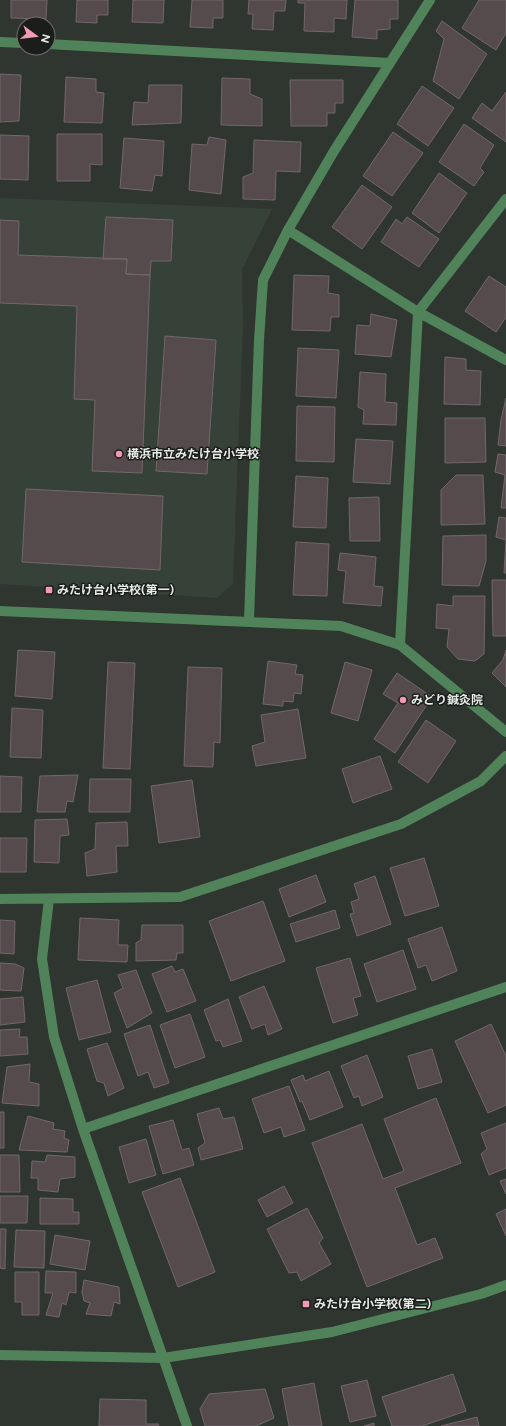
<svg xmlns="http://www.w3.org/2000/svg" width="506" height="1426" viewBox="0 0 506 1426" font-family="Figtree,'Noto Sans JP',sans-serif">
<rect width="100%" height="100%" fill="#2f3630"/>
<path fill="#364137" d="M 0,198 L 272,209 L 242,269 L 243,325 L 233,584 L 217,598 L 0,584 Z"/>
<path fill="#554b4d" stroke="#72676a" d="M 11,0 L 47,0 L 46,19 L 11,18 Z
M 77,0 L 108,0 L 108,15 L 97,15 L 97,23 L 76,22 Z
M 133,0 L 164,0 L 163,23 L 132,22 Z
M 192,0 L 223,0 L 223,18 L 213,18 L 213,28 L 190,27 Z
M 249,0 L 286,0 L 285,11 L 274,11 L 273,30 L 252,29 L 253,14 L 248,14 Z
M 298,0 L 347,0 L 346,19 L 334,18 L 334,32 L 304,31 L 305,3 L 298,3 Z
M 355,0 L 398,0 L 398,19 L 390,19 L 390,29 L 377,30 L 377,39 L 352,37 Z
M 479,0 L 506,0 L 506,33 L 496,50 L 462,28 Z
M 442,21 L 487,54 L 459,99 L 433,81 L 444,39 L 436,31 Z
M 0,74 L 21,75 L 19,121 L 0,122 Z
M 66,77 L 96,79 L 96,92 L 104,93 L 102,123 L 64,122 Z
M 222,78 L 250,79 L 250,94 L 262,99 L 262,126 L 221,125 Z
M 290,80 L 343,80 L 343,103 L 335,103 L 335,113 L 327,113 L 327,126 L 291,126 Z
M 149,85 L 182,85 L 181,123 L 132,125 L 134,102 L 148,103 Z
M 422,86 L 454,108 L 428,146 L 397,124 Z
M 506,92 L 506,142 L 472,118 L 482,103 L 492,111 Z
M 464,124 L 494,145 L 480,168 L 484,172 L 474,186 L 439,162 Z
M 393,132 L 423,153 L 392,196 L 363,176 Z
M 57,134 L 102,134 L 102,165 L 90,164 L 90,181 L 57,181 Z
M 0,135 L 29,136 L 28,180 L 0,179 Z
M 209,137 L 226,140 L 221,194 L 189,190 L 192,144 L 207,145 Z
M 124,138 L 164,141 L 162,176 L 155,175 L 152,191 L 120,188 Z
M 254,140 L 301,142 L 300,172 L 276,171 L 275,200 L 243,199 L 243,177 L 253,173 Z
M 439,173 L 467,193 L 439,233 L 412,213 Z
M 362,185 L 392,207 L 362,249 L 332,227 Z
M 106,217 L 173,220 L 171,261 L 151,261 L 150,275 L 126,274 L 127,259 L 103,259 Z
M 407,217 L 439,239 L 419,267 L 381,242 L 396,219 L 402,224 Z
M 0,220 L 19,221 L 18,255 L 127,259 L 126,274 L 150,275 L 142,473 L 92,471 L 95,400 L 74,399 L 77,306 L 0,303 Z
M 294,275 L 329,276 L 328,293 L 339,295 L 339,317 L 331,317 L 330,331 L 292,330 Z
M 489,276 L 506,287 L 506,317 L 496,332 L 465,311 Z
M 371,314 L 397,320 L 391,357 L 355,354 L 357,325 L 370,326 Z
M 165,336 L 216,340 L 207,474 L 156,471 Z
M 298,348 L 339,350 L 336,398 L 296,396 Z
M 445,357 L 466,359 L 466,370 L 481,371 L 480,405 L 444,404 Z
M 360,372 L 386,374 L 385,402 L 397,403 L 396,425 L 363,424 L 364,410 L 358,407 Z
M 506,398 L 506,446 L 498,445 L 501,420 Z
M 297,406 L 335,407 L 334,462 L 296,461 Z
M 445,418 L 485,418 L 486,462 L 445,463 Z
M 356,439 L 393,441 L 390,484 L 353,482 Z
M 498,454 L 506,455 L 506,508 L 501,508 L 505,475 L 495,472 Z
M 456,475 L 483,475 L 485,524 L 441,525 L 441,490 Z
M 296,476 L 328,478 L 326,528 L 293,527 Z
M 26,489 L 163,496 L 160,570 L 22,562 Z
M 379,497 L 380,541 L 350,541 L 349,498 Z
M 499,517 L 506,518 L 506,573 L 504,573 L 506,540 L 496,537 Z
M 486,535 L 486,561 L 479,586 L 442,585 L 443,536 Z
M 296,542 L 329,544 L 327,596 L 293,595 Z
M 340,553 L 376,557 L 374,586 L 383,587 L 381,606 L 343,603 L 346,571 L 338,570 Z
M 492,580 L 506,580 L 506,636 L 493,636 Z
M 453,596 L 485,596 L 484,654 L 475,661 L 458,659 L 447,647 L 449,629 L 436,628 L 437,604 L 453,606 Z
M 18,650 L 55,652 L 52,699 L 15,696 Z
M 506,650 L 506,687 L 492,673 L 503,660 Z
M 268,661 L 297,665 L 295,674 L 303,675 L 301,694 L 294,693 L 293,702 L 283,701 L 283,706 L 263,704 Z
M 108,662 L 135,663 L 130,769 L 103,768 Z
M 345,662 L 372,670 L 358,721 L 331,713 Z
M 188,667 L 222,668 L 220,743 L 214,742 L 213,767 L 184,766 Z
M 397,673 L 432,697 L 395,753 L 374,739 L 398,703 L 383,694 Z
M 12,708 L 43,710 L 41,758 L 10,757 Z
M 298,709 L 306,758 L 256,766 L 252,746 L 265,742 L 261,715 Z
M 426,720 L 456,741 L 428,783 L 398,762 Z
M 380,756 L 392,789 L 353,803 L 342,769 Z
M 78,775 L 73,802 L 67,801 L 65,812 L 37,812 L 40,776 Z
M 0,776 L 22,777 L 21,812 L 0,812 Z
M 90,779 L 131,779 L 130,812 L 89,812 Z
M 192,780 L 200,837 L 159,843 L 151,786 Z
M 67,819 L 69,835 L 60,836 L 59,863 L 34,862 L 35,820 Z
M 127,822 L 128,846 L 116,846 L 117,872 L 87,876 L 85,853 L 95,849 L 96,823 Z
M 0,838 L 27,838 L 26,872 L 0,872 Z
M 424,858 L 439,906 L 405,916 L 390,868 Z
M 316,875 L 326,902 L 289,917 L 279,889 Z
M 375,876 L 391,924 L 357,936 L 350,914 L 354,913 L 351,902 L 359,899 L 354,884 Z
M 263,901 L 285,961 L 231,981 L 209,921 Z
M 335,910 L 340,928 L 296,942 L 290,924 Z
M 80,918 L 119,920 L 118,945 L 128,945 L 127,962 L 78,960 Z
M 0,920 L 15,921 L 14,954 L 0,953 Z
M 142,925 L 183,925 L 183,953 L 177,953 L 176,960 L 136,961 L 136,943 L 141,940 Z
M 442,927 L 457,971 L 432,981 L 426,965 L 418,968 L 408,939 Z
M 403,950 L 416,989 L 377,1002 L 364,964 Z
M 350,958 L 361,996 L 353,998 L 358,1015 L 333,1023 L 316,968 Z
M 0,963 L 15,964 L 24,968 L 21,991 L 0,990 Z
M 172,966 L 175,972 L 183,969 L 196,1001 L 167,1012 L 152,974 Z
M 136,970 L 152,1013 L 127,1028 L 114,993 L 123,988 L 118,975 Z
M 97,980 L 111,1032 L 79,1040 L 66,988 Z
M 264,986 L 282,1029 L 268,1035 L 265,1024 L 252,1029 L 239,997 Z
M 23,997 L 25,1022 L 0,1025 L 0,999 Z
M 228,999 L 242,1041 L 223,1047 L 220,1040 L 216,1041 L 204,1010 Z
M 190,1014 L 205,1057 L 175,1068 L 160,1025 Z
M 491,1024 L 506,1056 L 506,1105 L 488,1113 L 455,1041 Z
M 150,1025 L 169,1083 L 154,1088 L 148,1072 L 138,1076 L 124,1034 Z
M 20,1029 L 19,1037 L 27,1037 L 28,1054 L 0,1056 L 0,1030 Z
M 107,1043 L 124,1088 L 108,1096 L 104,1083 L 97,1081 L 87,1049 Z
M 432,1049 L 442,1082 L 418,1089 L 408,1056 Z
M 367,1055 L 383,1097 L 362,1106 L 359,1096 L 354,1098 L 341,1066 Z
M 30,1064 L 29,1082 L 39,1084 L 39,1106 L 2,1103 L 7,1067 Z
M 329,1071 L 343,1107 L 310,1120 L 302,1101 L 300,1102 L 291,1080 L 303,1075 L 305,1081 Z
M 289,1086 L 305,1130 L 284,1137 L 281,1127 L 264,1133 L 252,1099 Z
M 436,1098 L 461,1163 L 395,1188 L 417,1245 L 435,1238 L 443,1258 L 367,1287 L 312,1143 L 362,1124 L 383,1179 L 404,1171 L 384,1119 Z
M 219,1108 L 223,1119 L 234,1117 L 243,1149 L 201,1160 L 198,1148 L 205,1143 L 197,1114 Z
M 0,1112 L 4,1112 L 4,1148 L 0,1148 Z
M 28,1116 L 54,1123 L 53,1129 L 65,1131 L 64,1138 L 69,1140 L 67,1152 L 19,1150 Z
M 173,1120 L 182,1150 L 189,1148 L 194,1165 L 163,1174 L 149,1126 Z
M 506,1123 L 506,1168 L 489,1175 L 481,1154 L 487,1149 L 481,1133 Z
M 146,1139 L 156,1175 L 129,1183 L 119,1147 Z
M 0,1155 L 19,1155 L 20,1192 L 0,1192 Z
M 47,1155 L 75,1157 L 75,1177 L 60,1179 L 58,1192 L 38,1190 L 38,1178 L 31,1178 L 32,1161 L 45,1162 Z
M 180,1178 L 215,1272 L 178,1287 L 142,1192 Z
M 506,1179 L 506,1194 L 500,1181 Z
M 284,1186 L 293,1203 L 267,1217 L 258,1200 Z
M 0,1196 L 28,1196 L 27,1223 L 0,1223 Z
M 40,1198 L 73,1199 L 73,1212 L 79,1212 L 79,1224 L 40,1224 Z
M 307,1208 L 323,1238 L 319,1243 L 331,1264 L 301,1281 L 297,1272 L 289,1273 L 267,1229 Z
M 506,1209 L 506,1236 L 496,1214 Z
M 0,1229 L 6,1229 L 5,1269 L 0,1268 Z
M 16,1230 L 45,1231 L 44,1268 L 14,1267 Z
M 55,1235 L 90,1241 L 85,1270 L 50,1264 Z
M 46,1271 L 76,1272 L 76,1293 L 69,1292 L 66,1305 L 62,1303 L 59,1317 L 46,1315 L 53,1293 L 45,1293 Z
M 15,1272 L 39,1272 L 39,1315 L 22,1315 L 22,1302 L 15,1302 Z
M 84,1280 L 119,1287 L 120,1304 L 114,1302 L 111,1316 L 86,1314 L 90,1303 L 84,1301 L 82,1292 Z
M 453,1374 L 466,1411 L 422,1426 L 392,1426 L 382,1397 Z
M 367,1380 L 376,1416 L 350,1422 L 341,1386 Z
M 314,1383 L 322,1426 L 289,1426 L 282,1389 Z
M 265,1389 L 274,1418 L 256,1426 L 205,1426 L 200,1409 L 209,1394 Z
M 100,1399 L 146,1400 L 146,1424 L 159,1424 L 158,1426 L 99,1426 Z
M 477,1417 L 479,1426 L 441,1426 Z
M 374,1423 L 374,1426 L 364,1426 Z"/>
<g fill="none" stroke-linecap="round" stroke-linejoin="round">
<path stroke="#508359" stroke-width="10" d="M 0,42 L 24,43
M 48,44 L 390,63
M 288,230 L 418,312 L 506,360
M 0,611 L 341,626 L 400,645 L 506,732
M 249,621 L 259,340 L 263,280 L 288,230 L 334,151 L 430,0
M 400,645 L 418,312 L 506,199
M 0,899 L 180,897 L 401,824 L 481,781 L 506,756
M 49,899 L 42,959 L 54,1037 L 83,1129 L 187,1426
M 83,1129 L 506,987
M 0,1355 L 163,1358 L 332,1332 L 481,1294 L 506,1285"/>
</g>
<g fill="#f09ab5" stroke="#1a1d1a" stroke-width="1.5">
<circle cx="119" cy="454" r="4"/>
<rect x="45" y="586" width="8" height="8" rx="2"/>
<circle cx="403" cy="700" r="4"/>
<rect x="302" y="1300" width="8" height="8" rx="2"/>
</g>
<g text-anchor="middle" dominant-baseline="central" stroke-width="3" stroke-linejoin="round" paint-order="stroke">
<g font-size="12" font-weight="bold" fill="#e7ebe7" stroke="#1a1d1a" text-anchor="start">
<text x="127" y="454">横浜市立みたけ台小学校</text>
<text x="57" y="590">みたけ台小学校(第一)</text>
<text x="411" y="700">みどり鍼灸院</text>
<text x="314" y="1304">みたけ台小学校(第二)</text>
</g>
</g>
<g transform="translate(36 36) rotate(105)"><circle r="19" fill="#1a1d1a" stroke="#6c6f6c"/>
<path d="M0-3L7 15L0 10L-7 15Z" fill="#f09ab5"/>
<text y="-6" font-size="11" font-weight="bold" text-anchor="middle" fill="#e7ebe7">N</text>
</g>
</svg>
